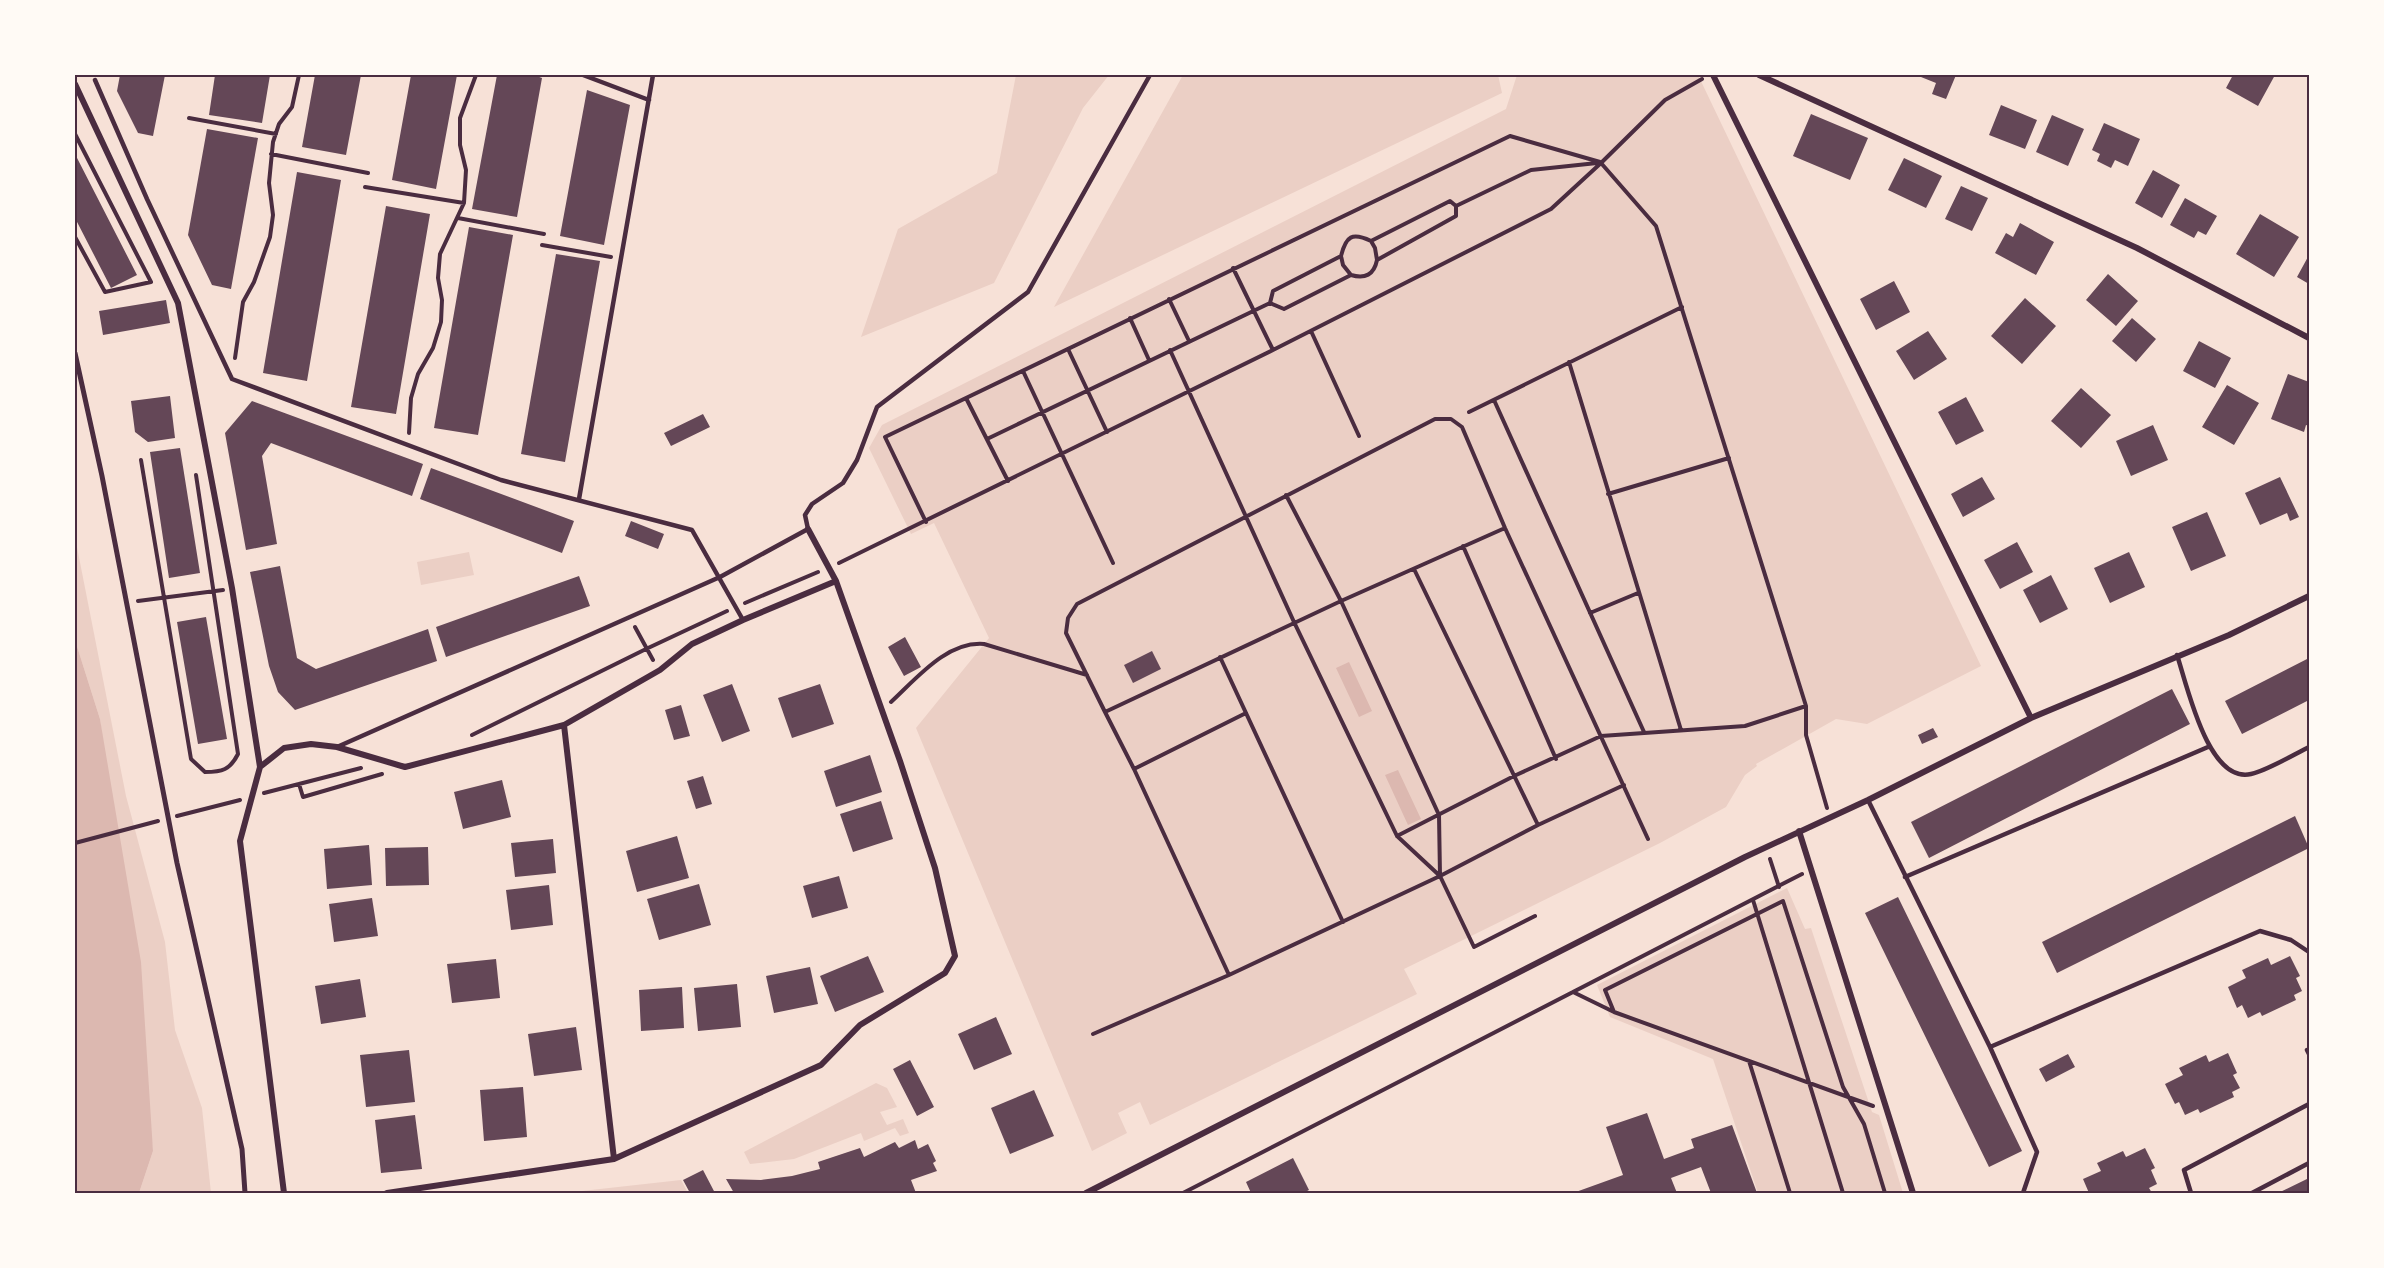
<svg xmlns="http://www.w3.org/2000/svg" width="2384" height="1268" viewBox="0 0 2384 1268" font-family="'PT Sans Narrow',sans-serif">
<rect width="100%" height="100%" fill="#f7e1d7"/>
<path fill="#ebcfc5" d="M 1016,75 L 1109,75 L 1083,108 L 994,283 L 861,337 L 898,229 L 997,173 Z
M 1183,75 L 1498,75 L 1502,93 L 1054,307 Z
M 1517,75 L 1698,75 L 1981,666 L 1867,724 L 1836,719 L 1756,764 L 1757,766 L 1745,775 L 1726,807 L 1660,843 L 1404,969 L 1417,994 L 1150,1125 L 1140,1102 L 1118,1113 L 1127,1133 L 1092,1151 L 916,728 L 989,638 L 934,523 L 911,534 L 869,448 L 882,425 L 1506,109 Z
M 75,537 L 126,796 L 165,942 L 175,1030 L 202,1108 L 211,1193 L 139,1193 L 153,1151 L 100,719 L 75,640 Z
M 469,552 L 474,575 L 421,585 L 417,562 Z
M 1787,888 L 1805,929 L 1811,928 L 1872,1112 L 1879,1115 L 1903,1193 L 1758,1193 L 1713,1059 L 1610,1017 L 1597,985 Z
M 876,1083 L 887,1088 L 897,1107 L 880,1112 L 887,1125 L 903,1119 L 909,1133 L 900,1136 L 895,1128 L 864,1141 L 861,1133 L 794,1159 L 750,1164 L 744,1152 Z
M 681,1180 L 688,1193 L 564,1193 Z"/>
<path fill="#dcb8b0" d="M 75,640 L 100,719 L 141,962 L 153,1151 L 139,1193 L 75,1193 Z
M 1349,662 L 1372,711 L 1359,717 L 1336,668 Z
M 1398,770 L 1421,819 L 1408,825 L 1385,775 Z"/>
<path fill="#644757" d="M 120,75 L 165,75 L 153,136 L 138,133 L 117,91 Z
M 215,75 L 270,75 L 262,123 L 209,115 Z
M 315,75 L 361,75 L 346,155 L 302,147 Z
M 411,75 L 457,75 L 436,189 L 392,180 Z
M 497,75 L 534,75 L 542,78 L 517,217 L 472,209 Z
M 1916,75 L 1956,75 L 1946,99 L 1932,94 L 1936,83 Z
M 2233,75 L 2275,75 L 2258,106 L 2226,88 Z
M 587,90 L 630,105 L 604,245 L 560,236 Z
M 2001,105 L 2037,120 L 2025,149 L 1989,135 Z
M 1811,114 L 1868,138 L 1850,180 L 1793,156 Z
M 2052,115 L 2084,129 L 2068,166 L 2036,152 Z
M 2104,123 L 2140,139 L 2128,166 L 2115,160 L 2111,168 L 2097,161 L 2100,154 L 2092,150 Z
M 207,129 L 258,138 L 231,289 L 212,285 L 188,235 Z
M 75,154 L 137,275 L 111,288 L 75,218 Z
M 1904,158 L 1942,176 L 1926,208 L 1888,190 Z
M 2153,170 L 2180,185 L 2162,218 L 2135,203 Z
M 297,172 L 341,180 L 307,381 L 263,373 Z
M 1961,186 L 1988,198 L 1972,231 L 1945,219 Z
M 2185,198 L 2217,216 L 2206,235 L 2198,231 L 2194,238 L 2170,225 Z
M 386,206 L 430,214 L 396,414 L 351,407 Z
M 2260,214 L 2299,237 L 2274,277 L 2236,254 Z
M 2020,223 L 2054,242 L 2036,275 L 1995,253 L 2006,233 L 2013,237 Z
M 469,227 L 513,235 L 478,435 L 434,428 Z
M 556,254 L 600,261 L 565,462 L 521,454 Z
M 2309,255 L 2309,284 L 2297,277 Z
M 2108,274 L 2138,301 L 2116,326 L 2086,300 Z
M 1894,281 L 1910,312 L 1876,330 L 1860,299 Z
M 2025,298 L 2056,326 L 2022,364 L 1991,336 Z
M 166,300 L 170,323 L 103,335 L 99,311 Z
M 2132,318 L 2156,339 L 2136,362 L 2112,341 Z
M 1928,331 L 1947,359 L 1914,380 L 1896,351 Z
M 2199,341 L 2231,358 L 2215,388 L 2183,371 Z
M 2288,374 L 2309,382 L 2309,426 L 2306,425 L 2304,432 L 2271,419 Z
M 2227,385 L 2259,403 L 2234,445 L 2202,427 Z
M 2081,388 L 2111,415 L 2081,448 L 2051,421 Z
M 170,396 L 175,438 L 148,442 L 135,432 L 131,401 Z
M 1966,397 L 1984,431 L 1956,445 L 1938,412 Z
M 252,401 L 423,464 L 412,496 L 271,443 L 262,456 L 277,544 L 246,550 L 225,433 Z
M 703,414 L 710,427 L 671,446 L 664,433 Z
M 2153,425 L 2168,460 L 2131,476 L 2116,441 Z
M 180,448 L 200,573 L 169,578 L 150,452 Z
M 431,468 L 574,521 L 562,553 L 420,499 Z
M 1982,477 L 1995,499 L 1963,517 L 1951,494 Z
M 2280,477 L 2299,517 L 2290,521 L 2287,513 L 2260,525 L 2245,493 Z
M 2207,512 L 2226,556 L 2191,571 L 2172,527 Z
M 631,521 L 664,534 L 658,549 L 625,536 Z
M 2017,542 L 2033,572 L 2000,589 L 1984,560 Z
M 2129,552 L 2145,587 L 2110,603 L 2094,568 Z
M 280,566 L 297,658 L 316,669 L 428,629 L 437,661 L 295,710 L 278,692 L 269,666 L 250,572 Z
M 2051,575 L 2068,609 L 2040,623 L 2023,590 Z
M 579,576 L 590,606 L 446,657 L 436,627 Z
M 206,617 L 227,739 L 198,744 L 177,622 Z
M 905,637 L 921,667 L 904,676 L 888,647 Z
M 1152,651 L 1161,669 L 1133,683 L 1124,665 Z
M 2309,658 L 2309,700 L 2242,734 L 2225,701 Z
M 732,684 L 750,731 L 722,742 L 703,695 Z
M 820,684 L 834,724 L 792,738 L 778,698 Z
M 2172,689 L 2190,724 L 1929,858 L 1911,822 Z
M 681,705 L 690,736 L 674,740 L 665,710 Z
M 1933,728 L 1938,737 L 1922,744 L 1918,735 Z
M 870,755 L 882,792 L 836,807 L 824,771 Z
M 703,776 L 712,804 L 696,809 L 687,781 Z
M 502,780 L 511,817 L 463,829 L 454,792 Z
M 881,801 L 893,839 L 853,852 L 840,814 Z
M 2295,816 L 2309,848 L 2057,973 L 2042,942 Z
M 677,836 L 689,878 L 637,892 L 626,851 Z
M 553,839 L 556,873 L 515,877 L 511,843 Z
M 369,845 L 372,885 L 327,889 L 324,849 Z
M 428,847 L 429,885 L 386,886 L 385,848 Z
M 839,876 L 848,908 L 812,918 L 803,886 Z
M 699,884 L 711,925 L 659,940 L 647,899 Z
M 549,885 L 553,925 L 511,930 L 506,890 Z
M 1898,897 L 2022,1151 L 1989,1167 L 1865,913 Z
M 372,898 L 378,936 L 334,942 L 329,904 Z
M 868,956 L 884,992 L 835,1012 L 820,976 Z
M 2290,956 L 2300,976 L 2296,978 L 2302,991 L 2294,995 L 2296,1000 L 2262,1016 L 2260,1012 L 2248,1018 L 2242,1005 L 2237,1008 L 2228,987 L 2246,978 L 2242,970 L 2268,958 L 2271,965 Z
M 496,959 L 500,998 L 452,1003 L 447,964 Z
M 810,967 L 818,1004 L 774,1013 L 766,976 Z
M 360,979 L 366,1017 L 321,1024 L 315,986 Z
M 737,984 L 741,1027 L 698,1031 L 694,988 Z
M 682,987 L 684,1028 L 641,1031 L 639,990 Z
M 996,1017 L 1012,1054 L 974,1070 L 958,1034 Z
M 576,1027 L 582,1070 L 534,1076 L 528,1034 Z
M 409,1050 L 415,1102 L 366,1107 L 360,1055 Z
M 2228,1053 L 2237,1073 L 2233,1075 L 2240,1088 L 2232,1092 L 2234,1097 L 2200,1113 L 2198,1109 L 2185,1115 L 2179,1102 L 2175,1104 L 2165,1084 L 2183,1075 L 2179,1068 L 2206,1055 L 2209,1062 Z
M 2068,1054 L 2075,1067 L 2046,1082 L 2039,1069 Z
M 910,1060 L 934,1107 L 917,1116 L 893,1069 Z
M 523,1087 L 527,1137 L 484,1141 L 480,1090 Z
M 1034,1090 L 1054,1136 L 1010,1154 L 991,1108 Z
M 1647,1113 L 1664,1159 L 1694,1148 L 1691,1139 L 1732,1125 L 1757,1193 L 1711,1193 L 1701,1167 L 1671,1178 L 1677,1193 L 1573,1193 L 1623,1175 L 1606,1127 Z
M 415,1115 L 422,1169 L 381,1173 L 375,1120 Z
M 915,1140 L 918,1149 L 928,1144 L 936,1161 L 933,1163 L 937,1171 L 911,1180 L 916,1193 L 734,1193 L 726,1179 L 761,1180 L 792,1176 L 820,1169 L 818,1162 L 860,1148 L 864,1157 L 895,1142 L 899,1148 Z
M 2145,1148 L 2155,1168 L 2151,1170 L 2157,1184 L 2149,1188 L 2152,1193 L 2089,1193 L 2083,1179 L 2101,1171 L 2097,1163 L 2123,1151 L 2126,1157 Z
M 1293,1158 L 1309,1190 L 1303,1193 L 1251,1193 L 1246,1182 Z
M 703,1170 L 715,1193 L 690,1193 L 683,1180 Z
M 2309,1178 L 2309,1193 L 2278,1193 Z"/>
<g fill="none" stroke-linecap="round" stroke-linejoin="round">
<path stroke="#4a2c40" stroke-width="4" d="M 1702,79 L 1665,100 L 1601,163 L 1656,226 L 1806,706 L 1806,735 L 1827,808
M 189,118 L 276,134
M 75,134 L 151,282 L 105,292 L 75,237
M 271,154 L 368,173
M 365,187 L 464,203
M 458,218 L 544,234
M 1371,241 L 1375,248 L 1377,260
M 542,245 L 611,257
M 1341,256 L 1343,265 L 1351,275
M 1233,268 L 1273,350
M 1169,299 L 1189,341
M 1270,303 L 1273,291 L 1341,256 C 1346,236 1352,232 1371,241 L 1450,201 L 1456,206
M 1130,318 L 1149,360
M 1311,331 L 1359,436
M 1068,349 L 1107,432
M 1170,350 L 1294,622 L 1397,836 L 1440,876 L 1474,947 L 1535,916
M 235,358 L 243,302 L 254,282 L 270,237 L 273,215 L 269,183 L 273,142 L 279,124 L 292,107 L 299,75
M 1569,362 L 1681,730
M 1023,371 L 1113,563
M 966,398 L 1008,481
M 1494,400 L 1644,732
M 1469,412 L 1682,307
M 409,433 L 411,398 L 418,374 L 433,348 L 441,322 L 442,300 L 438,278 L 440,254 L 464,203 L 466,170 L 460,145 L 460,118 L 476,75
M 987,439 L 1270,303 L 1284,309 L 1351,275 C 1365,279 1374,275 1377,260 L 1456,216 L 1456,206 L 1531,170 L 1597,163
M 141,460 L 191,759 L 205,772 C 222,772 230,770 238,754 L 196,475
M 1608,494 L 1729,458
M 1286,495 L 1341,601 L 1439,815 L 1440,876
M 926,522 L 885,437 L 1510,136 L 1600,162
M 1505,528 L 1341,601 L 1105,712 L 1134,769 L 1229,975 L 1440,876 L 1538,825 L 1624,785
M 1463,546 L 1556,759
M 839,563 L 1273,350 L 1551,209 L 1601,163
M 1414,569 L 1538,825
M 138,601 L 223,590
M 745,603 L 818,572
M 1590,613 L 1638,593
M 635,627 L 653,660
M 1220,657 L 1343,922
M 891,702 C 917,678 947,641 984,644 L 1087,675
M 1105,712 L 1066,633 L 1068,618 L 1077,604 L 1435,419 L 1451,419 L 1462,427 L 1505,528 L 1648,839
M 472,735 L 646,649 L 727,611
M 1134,769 L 1246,713
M 299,784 L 303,797 L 382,774
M 264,793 L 361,768
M 177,816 L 240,800
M 1397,836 L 1514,776 L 1601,736 L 1745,726 L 1806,706
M 75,843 L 158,821
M 1770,859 L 1779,887
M 1753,900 L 1843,1193
M 1573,992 L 1614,1012 L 1873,1106
M 1614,1012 L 1605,990 L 1783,901 L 1843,1087 L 1864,1124 L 1885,1193
M 1093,1034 L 1229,975
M 1749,1061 L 1790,1193
M 1183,1193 L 1802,874"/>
<path stroke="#4a2c40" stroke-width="4.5" d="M 583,75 L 649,100
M 95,80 L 147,199 L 232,379 L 501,480 L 692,530 L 743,620
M 579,499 L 653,75
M 2177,655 C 2187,685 2208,784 2251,774 C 2266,771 2293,755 2309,747
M 337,747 L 720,577 L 808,529 L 805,515 L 812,504 L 843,483 L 857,460 L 877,407 L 1028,292 L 1150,75
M 1868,800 L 1990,1047 L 2037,1152 L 2023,1193
M 1905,877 L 2208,747
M 1990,1047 L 2260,931 L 2291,940 L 2309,952
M 2307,1050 L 2309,1054
M 2191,1193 L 2184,1170 L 2309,1104
M 2252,1193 L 2309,1163"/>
<path stroke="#4a2c40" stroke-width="5" d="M 75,353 L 102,476 L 177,863 L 242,1149 L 245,1193"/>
<path stroke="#4a2c40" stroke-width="6" d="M 1713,75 L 2031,718
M 1759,75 L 2137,248 L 2309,338
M 75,84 L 178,303 L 232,588 L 260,767
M 564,725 L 614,1159
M 1799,831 L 1913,1193
M 284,1193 L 240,841 L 260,767 L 284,748 L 311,744 L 337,747 L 405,767 L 564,725 L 660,670 L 692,644 L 743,620 L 836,581
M 387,1193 L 614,1159 L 821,1065 L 860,1025 L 945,973 L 955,956 L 935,868 L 900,761 L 836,581 L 808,529
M 1086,1193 L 1745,857 L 1868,800 L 2031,718 L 2229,635 L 2309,596"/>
</g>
<rect width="2384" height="1268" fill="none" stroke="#fffaf5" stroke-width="153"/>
<rect x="76" y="76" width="2232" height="1116" fill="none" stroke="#4a2c40" stroke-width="2"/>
</svg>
